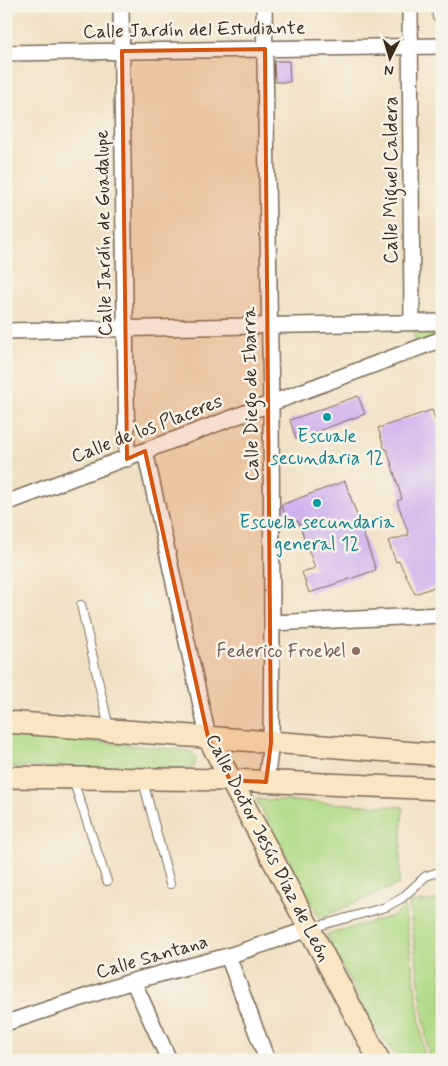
<svg xmlns="http://www.w3.org/2000/svg" width="448" height="1066" viewBox="0 0 448 1066" font-family="Mynerve,sans-serif">
<rect width="100%" height="100%" fill="#f7f3e8"/>
<filter id="ink" filterUnits="userSpaceOnUse"><feTurbulence type="fractalNoise" baseFrequency=".02" numOctaves="2"/><feDisplacementMap in="SourceGraphic" scale="10" xChannelSelector="R" yChannelSelector="G"/><feConvolveMatrix kernelMatrix="1 2 1 2 8 2 1 2 1" color-interpolation-filters="sRGB"/></filter>
<filter id="wash" filterUnits="userSpaceOnUse"><feTurbulence type="fractalNoise" baseFrequency=".0096" numOctaves="4" result="noise"/><feDisplacementMap in="SourceGraphic" scale="20" xChannelSelector="R" yChannelSelector="G"/><feGaussianBlur stdDeviation="1.12" result="paint"/><feColorMatrix in="noise" values="0 0 0 0 0 0 0 0 0 0 0 0 0 0 0 0 0 1.4 0 .05"/><feComposite in="paint" operator="in"/></filter>
<g filter="url(#wash)">
<rect width="100%" height="100%" fill="#f1e1c4"/>
<path fill="#afd984" stroke="#758251" d="M 442,324 L 442,335 L 415,344 L 413,325 Z
M 6,733 L 180,750 L 191,751 L 196,759 L 194,767 L 186,769 L 6,767 Z
M 256,799 L 403,807 L 399,884 L 320,918 Z
M 442,899 L 442,1060 L 429,1060 L 409,903 Z
M 404,906 L 425,1060 L 399,1060 L 373,1026 L 326,935 L 394,916 Z"/>
<g id="blocks">
<path fill="#ccadee" d="M 274,61 L 289,61 L 290,82 L 275,82 Z
M 358,396 L 365,414 L 296,439 L 290,420 Z
M 432,410 L 442,439 L 442,584 L 415,594 L 399,561 L 396,562 L 388,541 L 409,535 L 397,501 L 402,499 L 387,449 L 385,450 L 378,428 Z
M 345,481 L 376,570 L 309,593 L 302,572 L 315,568 L 298,521 L 289,524 L 281,505 Z"/>
</g>
</g>
<g filter="url(#ink)">
<use href="#blocks" fill-opacity="0" stroke="#7b6a58" stroke-width="1"/>
<g fill="none" stroke-linecap="round" stroke-linejoin="round">
<g stroke="#7b6a58" stroke-width="10">
<path id="lane" d="M 436,6 L 437,17 L 442,17
M 81,605 L 109,728
M 73,780 L 107,881
M 143,781 L 170,884
M 311,928 L 386,907 L 402,898 L 426,876 L 442,871"/>
</g>
<g stroke="#7b6a58" stroke-width="18">
<path id="street" d="M 121,6 L 127,459
M 264,6 L 271,404 L 272,623 L 271,743 L 266,782
M 410,6 L 412,323
M 6,53 L 442,46
M 6,331 L 442,322
M 145,451 L 208,737
M 6,503 L 442,339
M 272,623 L 442,615
M 228,956 L 267,1060
M 133,981 L 169,1060
M 6,1023 L 133,981 L 228,956 L 309,929"/>
</g>
<g stroke="#7b6a58" stroke-width="24">
<path id="secondary" d="M 6,722 L 442,755
M 208,737 L 379,1060
M 6,777 L 230,780 L 442,789"/>
</g>
<use href="#lane" stroke="#fff" stroke-width="8"/>
<use href="#street" stroke="#fff" stroke-width="15"/>
<use href="#secondary" stroke="#fbe6c3" stroke-width="21"/>
</g>
</g>
<path fill="#d7540e" fill-opacity="0.2" stroke="#d7540e" stroke-width="4" stroke-linejoin="round" d="M 265,49 L 271,743 L 266,782 L 230,780 L 208,737 L 145,451 L 127,459 L 122,51 Z"/>
<g fill="#0f9aa8" stroke="#f7f3e8" stroke-width="2">
<circle cx="327" cy="417" r="5"/>
<circle cx="317" cy="503" r="5"/>
</g>
<circle fill="#8d6e63" stroke="#f7f3e8" stroke-width="2" cx="356" cy="651" r="5"/>
<g text-anchor="middle" dominant-baseline="central" stroke-width="5" stroke-linejoin="round" paint-order="stroke">
<g font-size="19" fill="#3b2a1e" stroke="#f7f3e8">
<text transform="translate(194 30) rotate(-1)">Calle Jardín del Estudiante</text>
<text transform="translate(391 180) rotate(-90)">Calle Miguel Caldera</text>
<text transform="translate(104 233) rotate(-91)">Calle Jardín de Guadalupe</text>
<text transform="translate(251 394) rotate(-91)">Calle Diego de Ibarra</text>
<text transform="translate(147 429) rotate(-21)">Calle de los Placeres</text>
<text transform="translate(268 848) rotate(63)">Calle Doctor Jesús Díaz de León</text>
<text transform="translate(152 957) rotate(-16)">Calle Santana</text>
</g>
<g font-size="19" fill="#0d838f" stroke="#f7f3e8">
<text x="327" y="436">Escuale<tspan x="327" dy="22">secundaria 12</tspan></text>
<text x="317" y="522">Escuela secundaria<tspan x="317" dy="22">general 12</tspan></text>
</g>
<g font-size="19" fill="#785e54" stroke="#f7f3e8" text-anchor="end">
<text x="346" y="651">Federico Froebel</text>
</g>
</g>
<rect width="448" height="1066" fill="none" stroke="#f7f3e8" stroke-width="25"/>
<g transform="translate(390 58) rotate(185)" stroke="#f7f3e8" stroke-width="4" paint-order="stroke">
<path d="M0-4L9 19L0 12L-9 19Z" fill="#3b2a1e"/>
<text y="-8" font-size="14" font-weight="bold" text-anchor="middle" fill="#3b2a1e">N</text>
</g>
</svg>
